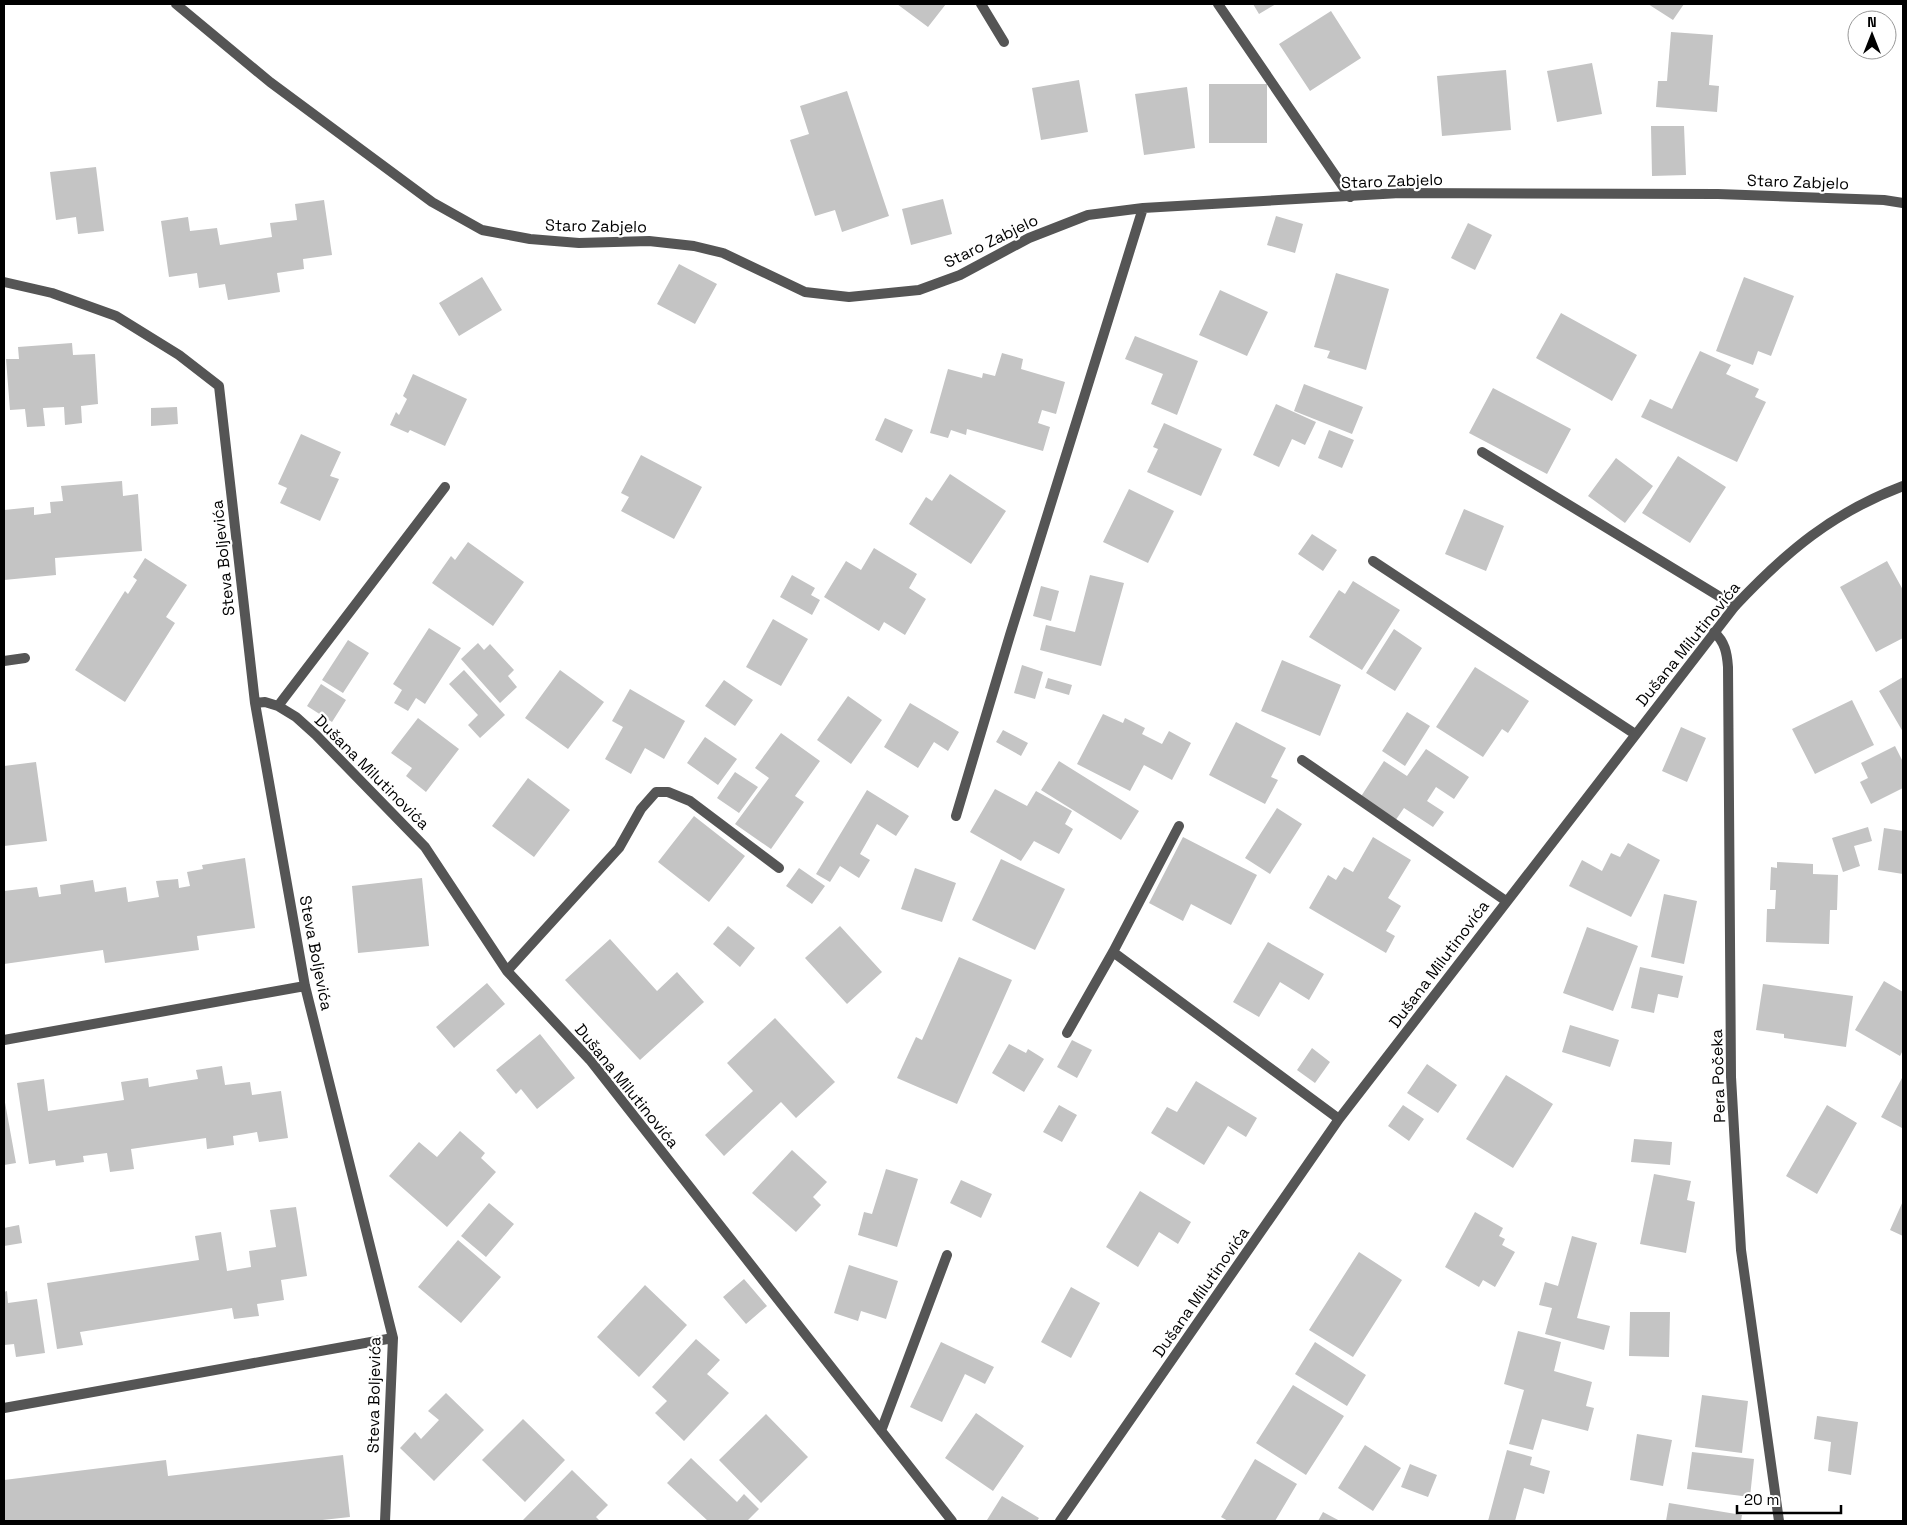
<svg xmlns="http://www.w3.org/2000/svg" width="1907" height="1525" viewBox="0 0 1907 1525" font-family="'Space Grotesk',sans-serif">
<rect width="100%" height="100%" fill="#fff"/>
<path fill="#c4c4c4" d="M 897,4 L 946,4 L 928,27 Z
M 1253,4 L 1276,4 L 1259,14 Z
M 1648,4 L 1684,4 L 1673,20 Z
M 1331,11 L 1361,58 L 1310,91 L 1279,44 Z
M 1671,32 L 1713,35 L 1709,85 L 1719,86 L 1717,112 L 1656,107 L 1658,81 L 1667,81 Z
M 1592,63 L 1602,114 L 1557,122 L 1547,71 Z
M 1506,70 L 1511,130 L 1442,136 L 1437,76 Z
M 1079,80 L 1088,132 L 1041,140 L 1032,88 Z
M 1209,84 L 1267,84 L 1267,143 L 1209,143 Z
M 1187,87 L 1195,148 L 1144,155 L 1135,94 Z
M 847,91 L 889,216 L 842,232 L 835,210 L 815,216 L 790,140 L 809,134 L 800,106 Z
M 1651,126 L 1684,126 L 1686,175 L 1652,176 Z
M 96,167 L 104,231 L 78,234 L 76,217 L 56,220 L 50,172 Z
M 943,199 L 952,234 L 911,245 L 902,209 Z
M 324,200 L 332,255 L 303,259 L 304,269 L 277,273 L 280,292 L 228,300 L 225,284 L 199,288 L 197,273 L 169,277 L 161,221 L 188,217 L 190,231 L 217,228 L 220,245 L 272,237 L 270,223 L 297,220 L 295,204 Z
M 1276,216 L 1303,224 L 1295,253 L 1267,245 Z
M 1468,223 L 1492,235 L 1475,270 L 1451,258 Z
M 679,264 L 717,284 L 695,324 L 657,304 Z
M 1336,273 L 1389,289 L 1366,370 L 1327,358 L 1330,351 L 1314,347 Z
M 482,277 L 502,310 L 459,336 L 439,303 Z
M 1744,277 L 1794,296 L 1771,356 L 1758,351 L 1753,365 L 1716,351 Z
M 1220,290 L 1268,312 L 1247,356 L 1199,335 Z
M 1561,313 L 1637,355 L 1612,401 L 1536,358 Z
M 1135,336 L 1198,361 L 1177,415 L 1151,404 L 1163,374 L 1125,359 Z
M 72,343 L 73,355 L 95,354 L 98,404 L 81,406 L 82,423 L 65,425 L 64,407 L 43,408 L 45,426 L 27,427 L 25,409 L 10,410 L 6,359 L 19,359 L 18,347 Z
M 1700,351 L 1731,365 L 1726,374 L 1759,389 L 1755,397 L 1766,402 L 1737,462 L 1641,417 L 1650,399 L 1672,409 Z
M 1002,353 L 1023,359 L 1021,369 L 1065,382 L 1056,414 L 1042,410 L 1038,423 L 1050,427 L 1043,451 L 967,429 L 966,435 L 951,430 L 948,438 L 930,433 L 948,369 L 982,378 L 983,373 L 995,376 Z
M 413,374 L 467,399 L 445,446 L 410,430 L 408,433 L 390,425 L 396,412 L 399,415 L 407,399 L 403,396 Z
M 1304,384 L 1363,407 L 1352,434 L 1294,411 Z
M 1493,388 L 1571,429 L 1547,474 L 1469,433 Z
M 1276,404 L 1316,422 L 1305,445 L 1292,439 L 1279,467 L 1253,455 Z
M 177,407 L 178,424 L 151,426 L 151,408 Z
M 885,418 L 913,430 L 902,453 L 875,440 Z
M 1164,423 L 1222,449 L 1201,496 L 1147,472 L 1158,449 L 1153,447 Z
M 1329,430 L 1354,440 L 1342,468 L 1318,458 Z
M 301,434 L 341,452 L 330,476 L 339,479 L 320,521 L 280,503 L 287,488 L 278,484 Z
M 641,455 L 702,487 L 674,539 L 621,511 L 629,497 L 621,493 Z
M 1678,456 L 1726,487 L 1690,543 L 1642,513 Z
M 1616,458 L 1653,486 L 1625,523 L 1588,496 Z
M 950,474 L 1006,511 L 971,564 L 909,524 L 926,497 L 932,501 Z
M 122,481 L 123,496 L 138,494 L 142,551 L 55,558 L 56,575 L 4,580 L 4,510 L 34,507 L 34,515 L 51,513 L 50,502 L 63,501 L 61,486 Z
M 1129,489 L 1174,511 L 1148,563 L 1103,542 Z
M 1464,509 L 1504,526 L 1486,571 L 1445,554 Z
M 1312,534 L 1337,550 L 1323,571 L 1298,554 Z
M 468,542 L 524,582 L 493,626 L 432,583 L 451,556 L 455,560 Z
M 874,548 L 917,574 L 909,588 L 926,599 L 905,635 L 884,622 L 879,631 L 824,597 L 846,561 L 861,570 Z
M 145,558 L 187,585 L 166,617 L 175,623 L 125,702 L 75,670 L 125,591 L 128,594 L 137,580 L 133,577 Z
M 1887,561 L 1903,590 L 1903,638 L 1876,652 L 1840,587 Z
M 792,575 L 815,588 L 811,595 L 820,600 L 812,615 L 780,597 Z
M 1090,575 L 1124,583 L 1101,666 L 1040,650 L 1046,625 L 1075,632 Z
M 1353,581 L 1400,610 L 1362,670 L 1309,637 L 1339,590 L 1345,594 Z
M 1041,586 L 1059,591 L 1051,621 L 1033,616 Z
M 773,619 L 808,639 L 781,686 L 746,667 Z
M 429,628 L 461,648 L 425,704 L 416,698 L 408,711 L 394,703 L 402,690 L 393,684 Z
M 1394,629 L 1422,648 L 1395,691 L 1366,673 Z
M 348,640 L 369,653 L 343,693 L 322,680 Z
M 478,643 L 484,650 L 490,644 L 514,670 L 508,676 L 517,687 L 500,703 L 461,659 Z
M 1282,660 L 1341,685 L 1320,736 L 1261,711 Z
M 1022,665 L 1043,672 L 1035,699 L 1014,693 Z
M 1475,667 L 1529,701 L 1508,733 L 1502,729 L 1483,757 L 1436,727 Z
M 464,670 L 505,715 L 480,738 L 468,725 L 478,715 L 449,684 Z
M 560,670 L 604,702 L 568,749 L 525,718 Z
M 1903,677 L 1903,732 L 1879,691 Z
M 1048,678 L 1072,685 L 1069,695 L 1045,688 Z
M 724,680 L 753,700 L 735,726 L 705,706 Z
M 321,684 L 346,700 L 332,722 L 307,706 Z
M 630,689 L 685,721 L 664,759 L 645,748 L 631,774 L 605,759 L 623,727 L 612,721 Z
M 848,696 L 882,720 L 851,764 L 817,740 Z
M 1852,700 L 1874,745 L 1815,774 L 1792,729 Z
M 910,703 L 959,732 L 948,751 L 934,742 L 918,768 L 884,747 Z
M 1407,712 L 1430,726 L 1405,766 L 1382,751 Z
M 1103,714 L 1123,723 L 1125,718 L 1145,728 L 1142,734 L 1162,744 L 1169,731 L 1191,743 L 1172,780 L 1144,765 L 1130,791 L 1077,764 Z
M 418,718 L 459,749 L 426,792 L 406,776 L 412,768 L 391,753 Z
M 1236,722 L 1286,748 L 1271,777 L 1278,780 L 1265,804 L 1209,775 Z
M 1681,727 L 1706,738 L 1687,782 L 1662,771 Z
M 1003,730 L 1028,743 L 1021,756 L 996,742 Z
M 781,733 L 820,761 L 795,796 L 804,802 L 771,849 L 735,824 L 769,778 L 755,768 Z
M 705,737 L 737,759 L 718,785 L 687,763 Z
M 1895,746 L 1903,762 L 1903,788 L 1871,804 L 1860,782 L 1868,778 L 1861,763 Z
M 1426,749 L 1469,777 L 1454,799 L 1436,787 L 1427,801 L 1444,812 L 1433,827 L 1404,808 L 1395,821 L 1360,798 L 1384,761 L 1407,776 Z
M 1059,761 L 1139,811 L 1121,840 L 1041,790 Z
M 36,762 L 47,841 L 4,846 L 4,766 Z
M 735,772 L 758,787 L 739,813 L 717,798 Z
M 528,778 L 570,810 L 534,857 L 492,826 Z
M 995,789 L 1027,806 L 1036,791 L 1072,811 L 1065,824 L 1073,829 L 1059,854 L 1034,841 L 1021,861 L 970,832 Z
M 867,790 L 909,816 L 896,836 L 877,824 L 860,854 L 870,860 L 859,878 L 840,866 L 830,882 L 816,874 Z
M 1277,808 L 1302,824 L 1270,874 L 1245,858 Z
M 694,816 L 745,856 L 709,902 L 658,862 Z
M 1868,827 L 1872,841 L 1854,846 L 1860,866 L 1843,872 L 1832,838 Z
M 1884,828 L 1903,831 L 1903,874 L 1878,870 Z
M 1183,837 L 1257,875 L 1231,925 L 1191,904 L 1183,921 L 1149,903 Z
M 1373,837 L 1411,860 L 1388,898 L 1401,906 L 1386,931 L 1395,936 L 1386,953 L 1309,908 L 1328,875 L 1336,880 L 1344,867 L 1353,872 Z
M 1628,843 L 1660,860 L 1631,917 L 1569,886 L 1582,860 L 1602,871 L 1611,853 L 1620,857 Z
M 245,858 L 255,928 L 197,936 L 199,950 L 105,963 L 103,950 L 4,964 L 4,891 L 37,887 L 39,897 L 61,894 L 60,885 L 93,880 L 95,892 L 126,887 L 128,902 L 159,897 L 156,881 L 178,879 L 179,888 L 190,886 L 187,872 L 203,869 L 202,865 Z
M 1001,859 L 1065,889 L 1035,950 L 972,920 Z
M 1777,862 L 1813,864 L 1813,874 L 1838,875 L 1837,910 L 1830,910 L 1829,944 L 1766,942 L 1767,909 L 1775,909 L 1776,890 L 1770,890 L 1771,867 L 1777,868 Z
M 799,868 L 825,886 L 812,904 L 786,886 Z
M 915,868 L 956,883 L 942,922 L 901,909 Z
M 422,878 L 429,946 L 358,953 L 352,886 Z
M 1664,894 L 1697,901 L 1684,964 L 1651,957 Z
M 728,926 L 755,948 L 740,967 L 713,944 Z
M 840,926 L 882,972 L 847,1004 L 805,958 Z
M 1587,927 L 1638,946 L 1613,1011 L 1563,993 Z
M 610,939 L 657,991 L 677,972 L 704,1002 L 640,1060 L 565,980 Z
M 1268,942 L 1324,974 L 1309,1000 L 1280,982 L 1259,1017 L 1233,1002 Z
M 959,957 L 1012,980 L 957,1104 L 897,1078 L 916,1037 L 922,1040 Z
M 1640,967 L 1683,976 L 1678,998 L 1658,994 L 1654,1013 L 1631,1008 Z
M 1884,981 L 1903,992 L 1903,1050 L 1900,1056 L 1855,1030 Z
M 487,983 L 505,1004 L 454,1048 L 436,1027 Z
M 1763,984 L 1853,996 L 1846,1047 L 1784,1038 L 1784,1034 L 1756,1030 Z
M 775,1018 L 835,1082 L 796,1118 L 781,1102 L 724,1156 L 705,1135 L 753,1091 L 727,1063 Z
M 1570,1025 L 1619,1040 L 1610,1067 L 1562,1052 Z
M 540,1034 L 575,1078 L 537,1109 L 521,1089 L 516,1094 L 496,1070 Z
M 1072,1040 L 1092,1050 L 1077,1078 L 1057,1067 Z
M 1009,1044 L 1026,1053 L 1028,1049 L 1044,1059 L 1024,1092 L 992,1073 Z
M 1312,1048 L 1330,1062 L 1315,1083 L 1297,1070 Z
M 1427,1064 L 1457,1085 L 1438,1113 L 1407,1093 Z
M 222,1066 L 225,1085 L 250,1082 L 252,1095 L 281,1091 L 288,1138 L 259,1142 L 257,1132 L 233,1136 L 234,1145 L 207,1149 L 206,1138 L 131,1149 L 134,1169 L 110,1172 L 107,1153 L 83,1156 L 84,1162 L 56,1166 L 55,1160 L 29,1164 L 17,1083 L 44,1079 L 48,1111 L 124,1100 L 121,1082 L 148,1078 L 149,1087 L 172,1083 L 198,1079 L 196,1070 Z
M 1506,1075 L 1553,1104 L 1513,1168 L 1466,1139 Z
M 1902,1078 L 1903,1079 L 1902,1128 L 1881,1117 Z
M 1196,1081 L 1257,1118 L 1246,1137 L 1228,1126 L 1204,1165 L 1151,1133 L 1167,1107 L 1177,1112 Z
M 4,1097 L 16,1163 L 4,1165 Z
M 1059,1105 L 1077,1115 L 1062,1142 L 1043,1132 Z
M 1403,1105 L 1424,1119 L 1409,1141 L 1388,1126 Z
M 1827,1105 L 1857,1123 L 1817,1194 L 1786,1176 Z
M 460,1131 L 485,1153 L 481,1158 L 496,1172 L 447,1227 L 389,1176 L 419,1142 L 437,1157 Z
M 1634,1139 L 1672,1142 L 1670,1165 L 1631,1162 Z
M 792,1150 L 827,1182 L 813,1197 L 821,1205 L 796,1232 L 752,1193 Z
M 886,1169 L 918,1179 L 897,1247 L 858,1235 L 864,1212 L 872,1214 Z
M 1654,1174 L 1691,1181 L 1687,1200 L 1695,1202 L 1686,1253 L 1640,1244 Z
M 961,1180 L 992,1194 L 981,1218 L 950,1203 Z
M 1140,1191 L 1191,1222 L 1178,1244 L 1159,1232 L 1138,1267 L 1106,1247 Z
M 1903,1201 L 1903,1236 L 1890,1230 Z
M 489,1203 L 514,1224 L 486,1257 L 461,1236 Z
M 296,1207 L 307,1276 L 281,1280 L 284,1300 L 257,1304 L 259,1316 L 234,1319 L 232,1308 L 80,1332 L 83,1345 L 57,1349 L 47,1283 L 199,1260 L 195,1236 L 221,1232 L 227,1271 L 251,1267 L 249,1251 L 276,1247 L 270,1210 Z
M 1475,1212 L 1503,1228 L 1499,1236 L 1505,1239 L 1502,1245 L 1515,1252 L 1495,1287 L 1483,1280 L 1479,1287 L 1445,1267 Z
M 19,1225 L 22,1243 L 4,1246 L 4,1228 Z
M 1572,1236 L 1597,1243 L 1577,1318 L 1610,1326 L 1604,1350 L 1545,1334 L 1552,1308 L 1539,1305 L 1545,1282 L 1558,1286 Z
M 458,1240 L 501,1277 L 461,1323 L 418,1287 Z
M 1359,1252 L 1402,1280 L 1353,1357 L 1309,1330 Z
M 849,1265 L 898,1281 L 886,1319 L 861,1311 L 858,1321 L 834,1313 Z
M 744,1279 L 767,1306 L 746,1324 L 723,1297 Z
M 645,1285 L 687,1325 L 639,1377 L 597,1337 Z
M 1071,1287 L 1100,1303 L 1071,1358 L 1041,1342 Z
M 7,1291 L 8,1303 L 37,1299 L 45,1353 L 16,1357 L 14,1344 L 4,1345 L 4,1292 Z
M 1630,1312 L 1670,1312 L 1669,1357 L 1629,1356 Z
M 1518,1331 L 1561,1342 L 1554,1371 L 1592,1382 L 1586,1406 L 1594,1408 L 1588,1431 L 1542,1419 L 1533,1450 L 1509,1444 L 1524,1390 L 1504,1384 Z
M 696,1339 L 720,1360 L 707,1374 L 729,1393 L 684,1441 L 655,1413 L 667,1401 L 652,1387 Z
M 941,1342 L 994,1367 L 985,1384 L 965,1374 L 942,1422 L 910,1407 Z
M 1315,1342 L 1366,1375 L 1347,1406 L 1295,1374 Z
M 1293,1385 L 1344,1416 L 1306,1475 L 1256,1443 Z
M 446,1393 L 484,1430 L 434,1481 L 400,1448 L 415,1432 L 421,1439 L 439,1420 L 428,1411 Z
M 1702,1395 L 1748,1401 L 1742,1453 L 1695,1447 Z
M 976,1413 L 1024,1446 L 993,1491 L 945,1458 Z
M 766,1414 L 808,1457 L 761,1503 L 719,1460 Z
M 1817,1416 L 1858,1422 L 1851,1475 L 1828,1471 L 1831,1442 L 1814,1439 Z
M 523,1419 L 565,1460 L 525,1502 L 482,1460 Z
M 1637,1434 L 1672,1440 L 1663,1486 L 1630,1480 Z
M 1365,1445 L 1401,1468 L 1373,1511 L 1338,1488 Z
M 1507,1450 L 1532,1457 L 1530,1465 L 1550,1471 L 1544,1494 L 1524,1488 L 1515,1521 L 1488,1521 Z
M 1692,1452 L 1754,1459 L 1750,1497 L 1687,1489 Z
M 343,1455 L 350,1517 L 313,1521 L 4,1521 L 4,1480 L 166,1460 L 168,1476 Z
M 691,1458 L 737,1502 L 744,1494 L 759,1509 L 747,1521 L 708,1521 L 667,1483 Z
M 1255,1459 L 1297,1484 L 1275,1521 L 1228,1521 L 1221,1517 Z
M 1410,1464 L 1437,1475 L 1428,1497 L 1401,1487 Z
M 572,1470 L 608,1505 L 596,1517 L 600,1521 L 525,1521 L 523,1520 Z
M 1002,1496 L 1039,1518 L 1037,1521 L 987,1520 Z
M 1669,1503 L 1742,1515 L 1741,1521 L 1666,1521 Z
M 1323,1512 L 1340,1521 L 1318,1521 Z"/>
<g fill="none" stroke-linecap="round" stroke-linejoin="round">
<path stroke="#555" stroke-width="10" d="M 981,4 L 1004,42
M 1218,4 L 1350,197
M 1482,452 L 1735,606"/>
<path stroke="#555" stroke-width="10" d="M 176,4 L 270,82 L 432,202 L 482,230 L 530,239 L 579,243 L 649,241 L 694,246 L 723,253 L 805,292 L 849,297 L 919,290 L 960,275 L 1029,238 L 1088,215 L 1143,208 L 1400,193 L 1718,194 L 1884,200 L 1903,203
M 4,282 L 52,293 L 116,316 L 179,355 L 219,386 L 255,703 L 305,986 L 393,1338 L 385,1521
M 1373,561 L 1635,734
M 1714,632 C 1725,642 1727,653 1728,667 L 1731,1077 L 1741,1250 L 1779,1521
M 4,661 L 25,658
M 255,703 L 265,702 L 278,706 L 296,717 L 316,735 L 425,847 L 507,971 L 590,1060 L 952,1521
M 278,706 L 445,487
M 1302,760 L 1506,901
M 956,816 L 1010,635 L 1143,208
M 1113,952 L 1339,1119
M 507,971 L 619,848 L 641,809 L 656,792 L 668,792 L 690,801 L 779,868
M 1067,1033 L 1113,952 L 1179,826
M 4,1040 L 305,986
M 4,1408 L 393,1338
M 881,1431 L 947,1255
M 1060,1521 L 1339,1119 L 1735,606 C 1787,551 1832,513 1903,486"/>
</g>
<g text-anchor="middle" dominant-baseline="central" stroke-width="4.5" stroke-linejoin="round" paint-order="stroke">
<g font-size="16" fill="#000" stroke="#fff">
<text transform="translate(1392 181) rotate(-2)">Staro Zabjelo</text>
<text transform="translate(1798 182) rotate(2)">Staro Zabjelo</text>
<text transform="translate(596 226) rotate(1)">Staro Zabjelo</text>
<text transform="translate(991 241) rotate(-26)">Staro Zabjelo</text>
<text transform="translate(223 558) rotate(-96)">Steva Boljevića</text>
<text transform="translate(1688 644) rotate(-51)">Dušana Milutinovića</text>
<text transform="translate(372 772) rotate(45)">Dušana Milutinovića</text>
<text transform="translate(316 953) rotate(79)">Steva Boljevića</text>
<text transform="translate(1439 964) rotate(-53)">Dušana Milutinovića</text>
<text transform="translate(1718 1076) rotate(-92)">Pera Počeka</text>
<text transform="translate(627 1086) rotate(51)">Dušana Milutinovića</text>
<text transform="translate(1201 1292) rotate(-55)">Dušana Milutinovića</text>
<text transform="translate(374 1395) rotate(-89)">Steva Boljevića</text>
</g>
</g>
<rect width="1907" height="1525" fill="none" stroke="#000000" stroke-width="10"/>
<g transform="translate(1872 35)"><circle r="24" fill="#ffffff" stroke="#999999"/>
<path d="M0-4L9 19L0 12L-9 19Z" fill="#000000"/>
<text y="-8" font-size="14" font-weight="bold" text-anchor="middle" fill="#000000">N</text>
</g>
<path d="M1737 1505v8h104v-8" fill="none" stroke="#000000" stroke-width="2.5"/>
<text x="1744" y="1505" font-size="15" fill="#000000" stroke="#ffffff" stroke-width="4" paint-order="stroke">20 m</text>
</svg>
